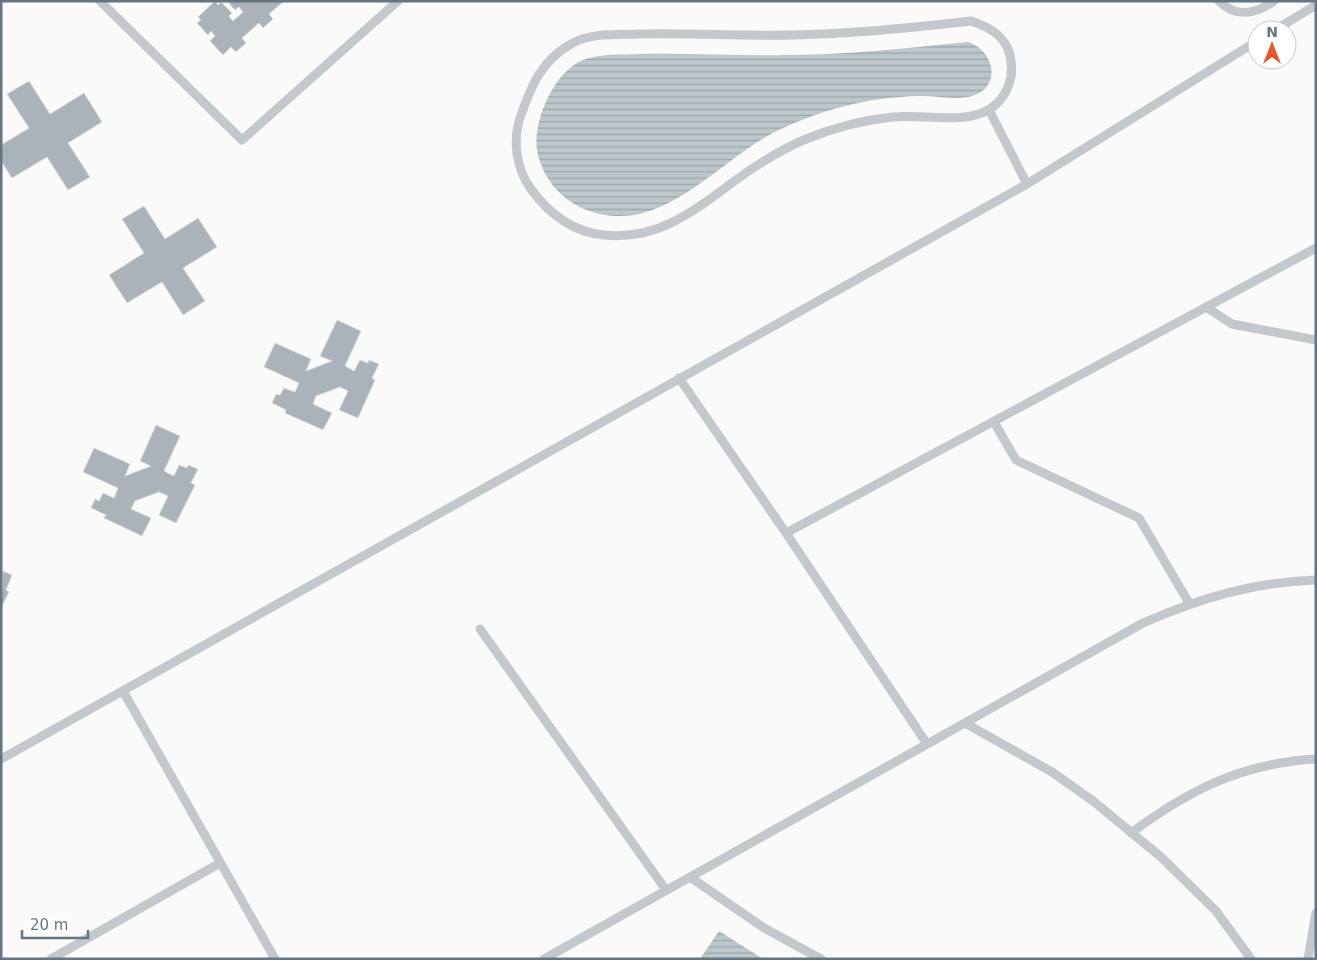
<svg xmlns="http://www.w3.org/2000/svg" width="1317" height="960" viewBox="0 0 1317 960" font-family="'DejaVu Sans',sans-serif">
<defs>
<pattern id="water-rules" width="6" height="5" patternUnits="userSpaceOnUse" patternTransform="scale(1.25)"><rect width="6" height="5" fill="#bbc7cb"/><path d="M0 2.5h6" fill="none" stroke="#9ca6aa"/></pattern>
</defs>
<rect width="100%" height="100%" fill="#fafaf8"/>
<path fill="url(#water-rules)" d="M 968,42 C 995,51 1002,87 972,96 C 956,101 935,95 919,96 C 870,97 823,109 779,130 C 727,154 676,219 616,216 C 579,215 547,191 538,155 C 530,125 554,71 583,60 C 602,53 622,55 642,54 C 690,53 738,56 787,55 C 848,55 908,48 968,42 Z
M 719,931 L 763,959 L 700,959 Z"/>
<path fill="#aab3b9" stroke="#dcdcda" d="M 215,1 L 218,5 L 221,2 L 232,13 L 229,16 L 233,21 L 243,12 L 239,7 L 235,10 L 227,1 L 284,1 L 269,14 L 273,19 L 263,28 L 259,23 L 242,38 L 246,43 L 236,52 L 231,47 L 223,55 L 210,41 L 215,36 L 211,31 L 208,35 L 197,23 L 201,20 L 198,17 Z
M 29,81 L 50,114 L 84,93 L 102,122 L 68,143 L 90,177 L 68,190 L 47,157 L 12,178 L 1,161 L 1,145 L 29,128 L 7,94 Z
M 144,206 L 165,239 L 198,218 L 217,247 L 183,268 L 205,301 L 183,315 L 162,282 L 127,303 L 109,275 L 144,253 L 122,219 Z
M 337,320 L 361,331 L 345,366 L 354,371 L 360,360 L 368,363 L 369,360 L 379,364 L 372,378 L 375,380 L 358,418 L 339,410 L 348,391 L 340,387 L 316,396 L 313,404 L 332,413 L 323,430 L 285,413 L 286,410 L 272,403 L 276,394 L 280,395 L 284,388 L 295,392 L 299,383 L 264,367 L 275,343 L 311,359 L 306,371 L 332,361 L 320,356 Z
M 156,425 L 180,436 L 164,471 L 174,476 L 179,465 L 187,468 L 188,465 L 198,469 L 191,483 L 195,485 L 176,523 L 159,515 L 168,496 L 159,492 L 135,501 L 131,509 L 151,518 L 142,536 L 104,518 L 106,515 L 91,508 L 95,499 L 99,501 L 103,493 L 114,498 L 118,488 L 83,472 L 94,448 L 130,464 L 125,476 L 151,466 L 140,461 Z
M 3,571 L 12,575 L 6,590 L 9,592 L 1,608 Z"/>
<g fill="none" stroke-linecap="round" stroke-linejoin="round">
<path stroke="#c3c8cc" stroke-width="9" d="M 100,1 L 242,140 L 398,1
M 1219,1 C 1236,18 1256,14 1274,1
M 971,21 C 986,26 1001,33 1008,49 C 1012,59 1013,74 1009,84 C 992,133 934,113 893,117 C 863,120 833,128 806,139 C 780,150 756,165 733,182 C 694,211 657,241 604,235 C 573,232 549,214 531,189 C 516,169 512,139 521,115 C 531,86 542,60 571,44 C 591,32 619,35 641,34 C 691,33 741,36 791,35 C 851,34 911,28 971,21 Z
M 1275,30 L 1316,5
M 989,110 L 1027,184
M 1206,307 L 1232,324 L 1316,340
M 679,378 L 786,533 L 927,744
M 994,422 L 1016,460 L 1139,518 L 1189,603
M 786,533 L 1316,248
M 480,629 L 666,890
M 123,691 L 275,959
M 965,723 L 1052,772 L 1093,801 L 1161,857 L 1216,911 L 1251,959
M 1,759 L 1027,184 L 1257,41
M 1131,833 C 1189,790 1242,763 1316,759
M 690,877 L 764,928 L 821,959
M 51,959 L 220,863
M 544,959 L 1143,623 C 1200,598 1254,582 1316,580
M 1308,959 L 1316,913"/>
</g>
<rect width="1317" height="960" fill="none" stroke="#657683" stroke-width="5"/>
<g transform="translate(1272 45)"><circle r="24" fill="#ffffff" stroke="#c1c8cd"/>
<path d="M0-4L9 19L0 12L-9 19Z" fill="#e4572e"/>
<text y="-8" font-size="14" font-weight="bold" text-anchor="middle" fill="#657683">N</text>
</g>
<path d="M22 930v8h66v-8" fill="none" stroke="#657683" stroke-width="2.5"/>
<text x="30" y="930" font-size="15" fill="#657683" stroke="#ffffff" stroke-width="4" paint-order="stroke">20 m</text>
</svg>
